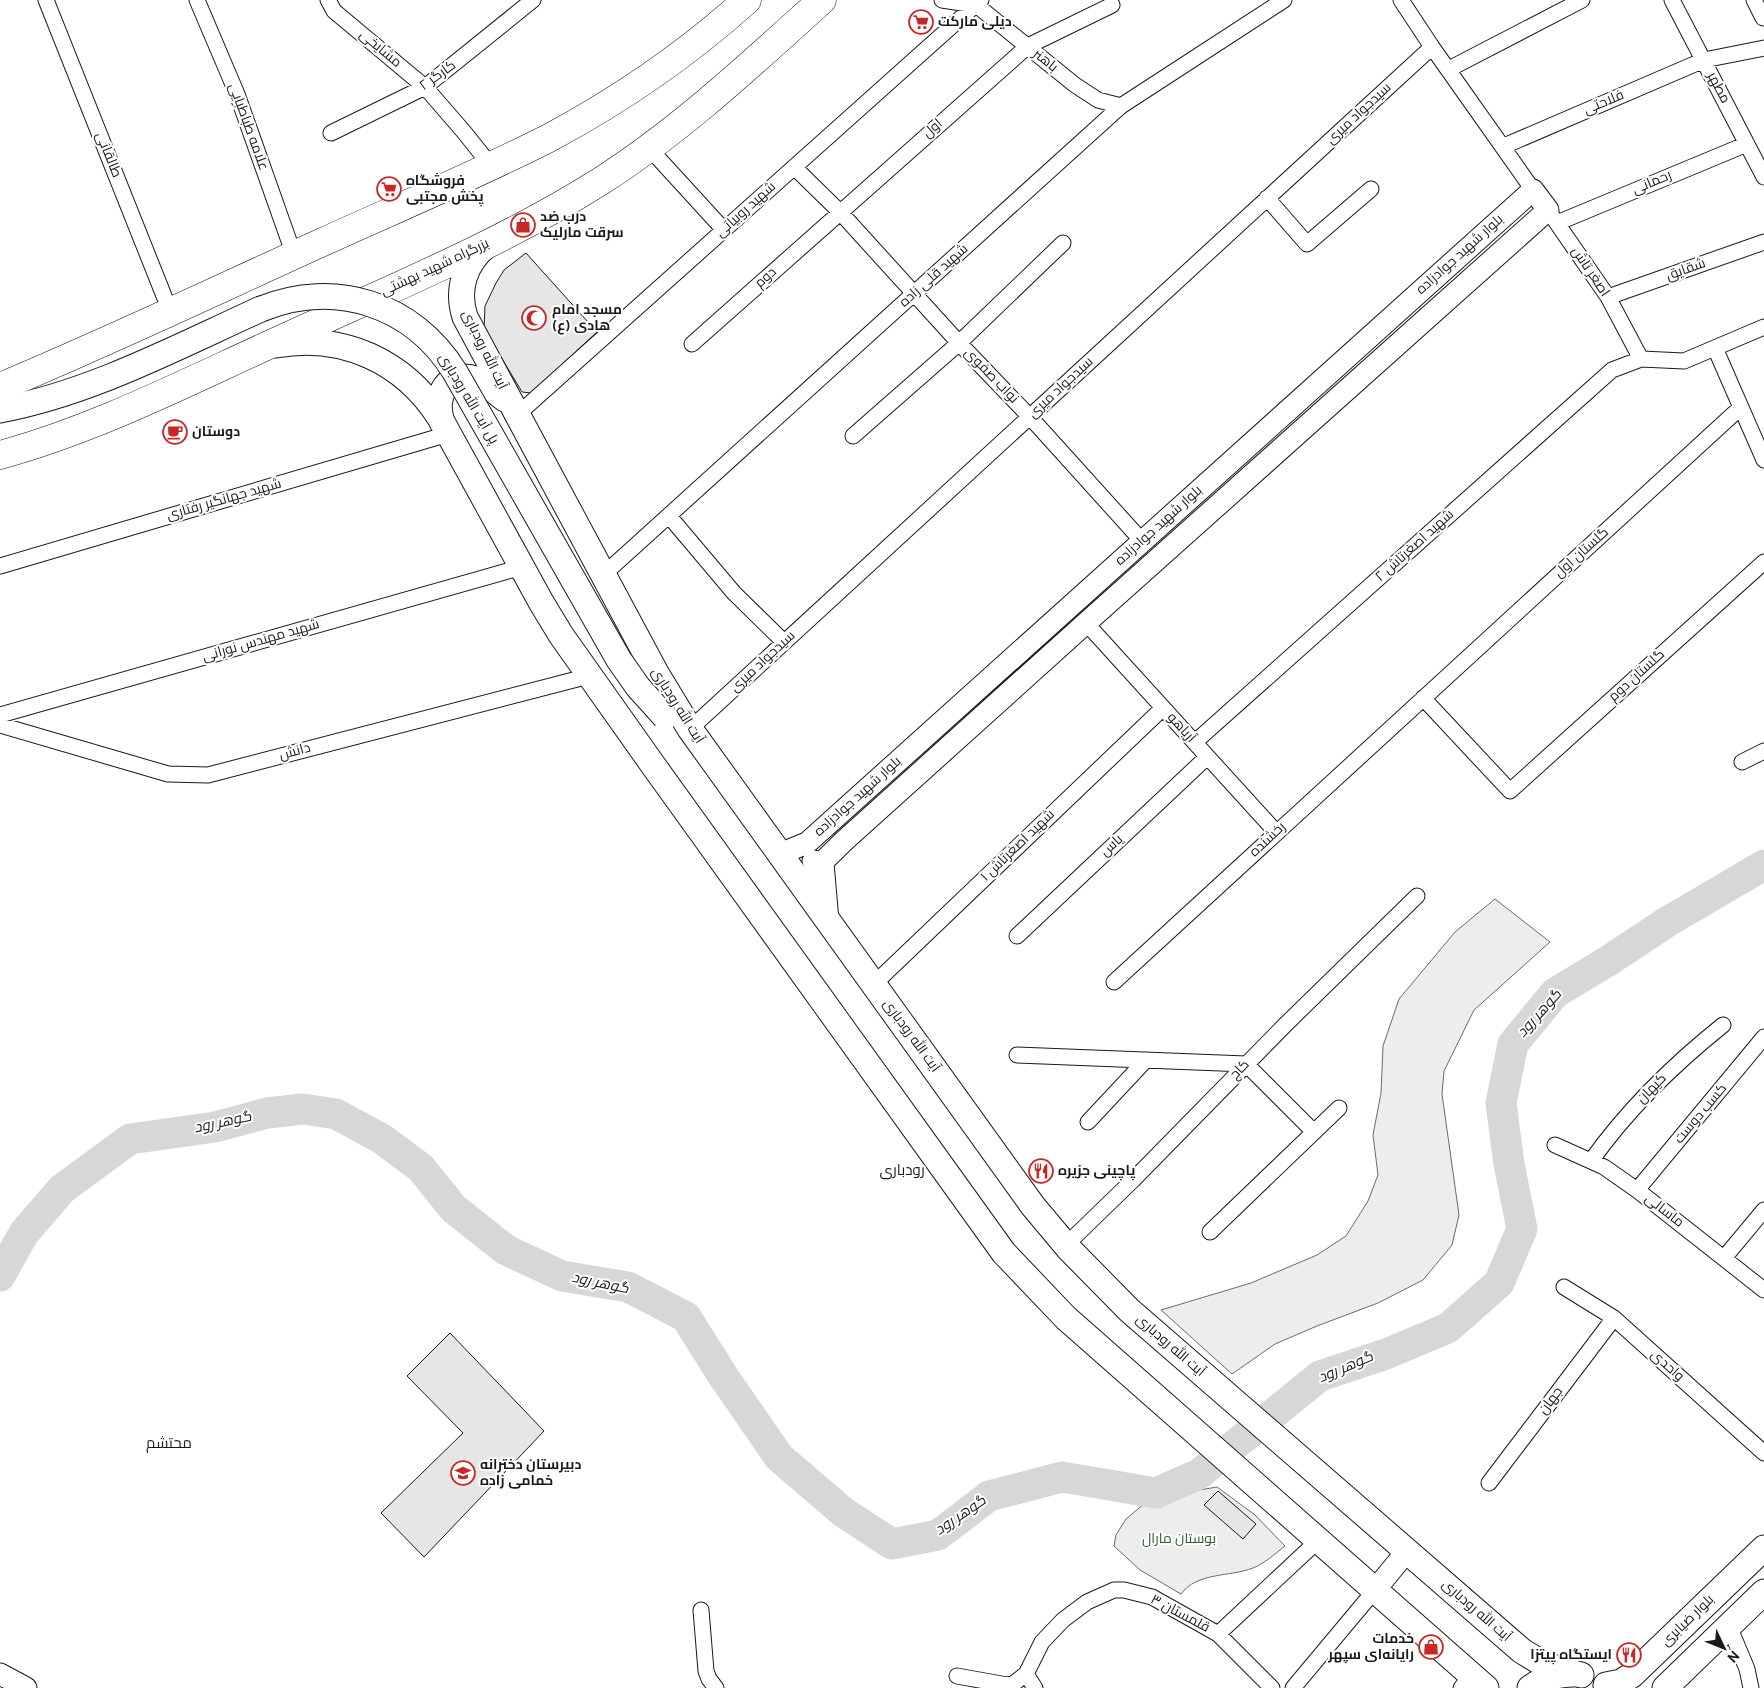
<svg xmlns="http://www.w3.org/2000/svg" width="1764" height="1688" viewBox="0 0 1764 1688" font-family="Overpass,Cairo,sans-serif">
<rect width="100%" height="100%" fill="#fff"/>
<path fill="#ededed" stroke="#6a6a6a" d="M 1495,899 L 1550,942 L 1474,1010 L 1444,1071 L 1442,1094 L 1459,1215 L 1452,1245 L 1423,1280 L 1378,1303 L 1317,1326 L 1275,1344 L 1232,1374 L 1161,1310 L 1251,1283 L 1317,1255 L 1346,1236 L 1368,1201 L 1378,1175 L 1373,1135 L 1381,1093 L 1383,1046 L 1399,999 L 1455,932 Z
M 1217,1487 L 1255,1515 L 1285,1546 C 1276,1553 1264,1564 1253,1568 C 1230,1577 1197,1572 1181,1594 L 1140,1570 L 1114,1546 L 1116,1535 L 1126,1519 L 1151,1498 Z"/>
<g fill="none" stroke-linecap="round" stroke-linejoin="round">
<path stroke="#d7d7d7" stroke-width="31" d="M 0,1276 L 24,1233 L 62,1189 L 130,1139 L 215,1127 L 267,1113 L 303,1109 L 336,1114 L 382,1139 L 421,1168 L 453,1208 L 506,1250 L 562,1276 L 628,1287 L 686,1317 L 723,1376 L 779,1457 L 843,1512 L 892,1544 L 938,1535 L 989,1496 L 1062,1477 L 1156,1493 L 1199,1474 L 1320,1376 L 1386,1354 L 1448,1328 L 1499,1283 L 1522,1229 L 1509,1164 L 1501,1103 L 1513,1044 L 1555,993 L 1608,961 L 1667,922 L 1764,865"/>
</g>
<path fill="#e6e6e6" stroke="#1a1a1a" d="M 526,253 L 597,332 L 531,393 L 522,392 L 484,329 L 485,306 L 496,283 L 504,270 Z
M 450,1333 L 544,1431 L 424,1557 L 381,1513 L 463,1433 L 407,1376 Z
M 1218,1491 L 1256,1524 L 1243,1539 L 1204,1505 Z"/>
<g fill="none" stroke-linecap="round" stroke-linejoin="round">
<g stroke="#1a1a1a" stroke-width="17">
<path id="street" d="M 46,0 L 170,311
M 197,0 L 237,94 L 294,255
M 328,0 L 334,11 L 425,87 L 464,132 L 491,166
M 942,0 L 975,5
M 970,0 L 1075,85 L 1098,100 L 1121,106
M 1401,0 L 1432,47 L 1533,190
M 1672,0 L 1764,177
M 1754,0 L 1763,18
M 1449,69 L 1582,0
M 331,133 L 425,87 L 533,0
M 1504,146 L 1704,60 L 1764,48
M 649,148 L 724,230
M 794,167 L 840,212 L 959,343 L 1030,417 L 1142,541
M 1267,198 L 1307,244 L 1371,189
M 1552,216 L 1608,297 L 1641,359
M 1557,223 L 1747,144
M 1608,297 L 1764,242
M 692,344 L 1028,46 L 1112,5
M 1715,348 L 1764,460
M 517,415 L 981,0
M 853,436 L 959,343 L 1063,243
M 669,516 L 734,593 L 784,642
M 0,566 L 448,434
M 603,575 L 1121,106 L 1284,0
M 1086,623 L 1276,832
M 1423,698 L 1510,791 L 1764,562
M 0,715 L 522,567
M 0,725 L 168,774 L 208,775 L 589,676
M 690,729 L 1432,47
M 1195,742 L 1612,370 L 1641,359 L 1684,361 L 1764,327
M 1742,762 L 1764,751
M 1017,936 L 1207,757
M 1114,982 L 1740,408
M 874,984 L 1163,708
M 1017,1055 L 1246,1064 L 1314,1132
M 1088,1122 L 1146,1060
M 1555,1145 L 1604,1167 L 1637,1190 L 1764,1290
M 1591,1161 C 1628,1109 1673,1065 1723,1025
M 1637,1190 L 1764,1037
M 1210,1232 L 1339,1108
M 1066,1245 L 1133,1180 L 1286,1024 L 1417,896
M 1724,1258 L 1764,1210
M 1564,1287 L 1614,1318 L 1764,1453
M 1489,1483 L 1614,1318
M 701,1610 L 706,1671 L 709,1679 L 716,1688
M 1729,1626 L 1747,1669 L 1751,1688
M 1218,1634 L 1309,1549
M 1026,1674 L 1035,1688
M 957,1676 L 1007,1685 L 1013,1684 L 1026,1674 L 1042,1642 L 1063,1620 L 1087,1602 L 1114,1590 L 1124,1590 L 1152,1597 L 1218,1634 L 1272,1688
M 1293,1688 L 1375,1590
M 1461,1688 L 1472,1674"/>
</g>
<g stroke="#1a1a1a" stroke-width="23">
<path id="secondary" d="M 780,854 L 807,843 L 1533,190 L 1548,210 L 1086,623 L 844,841 L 801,883
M 813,861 L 823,863 L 828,921
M 1375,1590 L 1407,1551
M 0,1674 L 26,1688"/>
</g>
<g stroke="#1a1a1a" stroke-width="27">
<path id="primary" d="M 488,244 C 465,262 456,289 465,317 L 656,673 L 690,729 L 1033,1206 L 1069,1249 L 1129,1310 L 1522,1651 L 1545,1665 L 1581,1675
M 276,345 C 342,333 404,361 440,418 L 541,602 L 561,635 L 653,765 L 1004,1253 L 1066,1318 L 1486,1688
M 0,410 C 91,393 177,347 261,309
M 442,422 C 433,397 447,369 476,379 C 487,382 496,393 505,399
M 1606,1685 L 1621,1682 L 1632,1675 L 1764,1548
M 1530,1688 C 1543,1678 1557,1674 1573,1674
M 1665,1688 L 1764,1592"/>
</g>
<g stroke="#1a1a1a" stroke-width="29">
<path id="highway" d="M 0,387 C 110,341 217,290 325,241 C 400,207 476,175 549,138 C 620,100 687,54 747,0
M 0,455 C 95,429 183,384 273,343 C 383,292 498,246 601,181 C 682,129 751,64 822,0"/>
</g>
<use href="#street" stroke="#fff" stroke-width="15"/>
<use href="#secondary" stroke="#fff" stroke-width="21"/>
<use href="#primary" stroke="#fff" stroke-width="25"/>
<use href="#highway" stroke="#fff" stroke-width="28"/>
<g stroke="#1a1a1a" stroke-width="27" stroke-linecap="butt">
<path id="primary-bridge" d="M 261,309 C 335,279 413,304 455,372 L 619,660 L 638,687 L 665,717"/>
</g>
<use href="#primary-bridge" stroke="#fff" stroke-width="25"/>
</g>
<defs>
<g id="supermarket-ring" transform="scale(1.25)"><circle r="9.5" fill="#fff" stroke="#c62828" stroke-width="1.5"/><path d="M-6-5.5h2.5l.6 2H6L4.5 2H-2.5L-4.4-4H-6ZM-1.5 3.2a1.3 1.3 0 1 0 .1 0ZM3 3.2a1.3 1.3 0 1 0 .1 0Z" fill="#c62828"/></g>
<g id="shop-ring" transform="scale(1.25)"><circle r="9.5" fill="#fff" stroke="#c62828" stroke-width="1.5"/><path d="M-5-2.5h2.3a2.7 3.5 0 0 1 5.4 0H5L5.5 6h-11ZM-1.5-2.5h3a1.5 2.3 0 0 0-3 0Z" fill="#c62828"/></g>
<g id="mosque-ring" transform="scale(1.25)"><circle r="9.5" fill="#fff" stroke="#c62828" stroke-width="1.5"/><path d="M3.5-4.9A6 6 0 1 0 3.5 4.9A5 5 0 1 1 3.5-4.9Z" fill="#c62828"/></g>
<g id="cafe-ring" transform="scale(1.25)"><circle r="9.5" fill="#fff" stroke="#c62828" stroke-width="1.5"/><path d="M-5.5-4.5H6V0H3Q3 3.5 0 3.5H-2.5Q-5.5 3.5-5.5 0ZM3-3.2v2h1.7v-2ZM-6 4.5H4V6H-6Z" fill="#c62828"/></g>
<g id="restaurant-ring" transform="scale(1.25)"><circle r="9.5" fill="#fff" stroke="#c62828" stroke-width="1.5"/><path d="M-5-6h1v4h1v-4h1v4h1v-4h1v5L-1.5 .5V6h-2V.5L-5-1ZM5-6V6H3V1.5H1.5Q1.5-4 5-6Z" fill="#c62828"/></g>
<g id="school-ring" transform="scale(1.25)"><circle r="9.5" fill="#fff" stroke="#c62828" stroke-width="1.5"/><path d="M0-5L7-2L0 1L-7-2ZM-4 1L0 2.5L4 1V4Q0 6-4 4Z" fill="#c62828"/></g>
</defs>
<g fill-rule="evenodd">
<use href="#supermarket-ring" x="921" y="22"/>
<use href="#supermarket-ring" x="389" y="189"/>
<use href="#shop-ring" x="523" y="225"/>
<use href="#mosque-ring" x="534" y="318"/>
<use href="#cafe-ring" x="175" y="432"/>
<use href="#restaurant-ring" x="1041" y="1171"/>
<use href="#school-ring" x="463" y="1473"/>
<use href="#shop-ring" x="1431" y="1647"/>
<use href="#restaurant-ring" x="1629" y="1655"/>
</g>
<g text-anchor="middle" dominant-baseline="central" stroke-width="4" stroke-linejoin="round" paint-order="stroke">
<g font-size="14" font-weight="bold" fill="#1a1a1a" stroke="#fff" text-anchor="start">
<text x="938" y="22">دیلی مارکت</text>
<text x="406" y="181">فروشگاه<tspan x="406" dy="16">پخش مجتبی</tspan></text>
<text x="540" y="217">درب ضد<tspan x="540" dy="16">سرقت مارلیک</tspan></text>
<text x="552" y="310">مسجد امام<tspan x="552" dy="16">هادی (ع)</tspan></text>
<text x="192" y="432">دوستان</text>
<text x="1058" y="1171">پاچینی جزیره</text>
<text x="480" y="1465">دبیرستان دخترانه<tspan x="480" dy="16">خمامی زاده</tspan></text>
<text x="1414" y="1639" text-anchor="end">خدمات<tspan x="1414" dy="16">رایانه‌ای سپهر</tspan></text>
<text x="1612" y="1655" text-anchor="end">ایستگاه پیتزا</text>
</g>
<g font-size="14" fill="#1a1a1a" stroke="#fff">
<text transform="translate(380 49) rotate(40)">مشایخی</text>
<text transform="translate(1045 61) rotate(39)">باهنر</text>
<text transform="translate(438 76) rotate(-36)">کارگر ۲</text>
<text transform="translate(1718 88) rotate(62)">مطهر</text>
<text transform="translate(1604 103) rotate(-23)">فلاحتی</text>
<text transform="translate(1359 114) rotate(-43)">سیدجواد میری</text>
<text transform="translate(248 127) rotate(70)">علامه طباطبایی</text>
<text transform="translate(933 129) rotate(-41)">اول</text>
<text transform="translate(108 155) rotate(68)">طالقانی</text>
<text transform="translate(1652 183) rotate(-23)">رحمانی</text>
<text transform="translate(746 210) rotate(-42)">شهید روبیاتی</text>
<text transform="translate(1460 255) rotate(-42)">بلوار شهید جوادزاده</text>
<text transform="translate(435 268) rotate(-25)">بزرگراه شهید بهشتی</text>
<text transform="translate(1686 270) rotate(-20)">شقایق</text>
<text transform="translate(1590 272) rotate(56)">اصغر تاش</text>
<text transform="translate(934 276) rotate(-42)">شهید قلی زاده</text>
<text transform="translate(766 278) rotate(-42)">دوم</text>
<text transform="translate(484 350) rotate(64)">آیت الله رودباری</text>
<text transform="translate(991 376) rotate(46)">نواب صفوی</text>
<text transform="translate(1061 388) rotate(-43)">سیدجواد میری</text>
<text transform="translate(468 399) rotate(59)">پل آیت الله رودباری</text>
<text transform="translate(224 500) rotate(-16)">شهید جهانگیر رفتاری</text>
<text transform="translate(1159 526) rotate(-42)">بلوار شهید جوادزاده</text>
<text transform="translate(1415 546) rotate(-42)">شهید اصغرتاش ۲</text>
<text transform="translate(1582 553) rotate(-42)">گلستان اول</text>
<text transform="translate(261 641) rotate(-16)">شهید مهندس نورانی</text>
<text transform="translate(763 662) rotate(-43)">سیدجواد میری</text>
<text transform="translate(1637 676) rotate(-42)">گلستان دوم</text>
<text transform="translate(677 706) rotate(58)">آیت الله رودباری</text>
<text transform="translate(1181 728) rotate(48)">آریاهو</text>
<text transform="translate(295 752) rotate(-15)">دانش</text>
<text transform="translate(858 797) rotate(-42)">بلوار شهید جوادزاده</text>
<text transform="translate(1268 840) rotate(-43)">رخشنده</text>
<text transform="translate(1018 846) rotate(-44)">شهید اصغرتاش ۱</text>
<text transform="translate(1112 846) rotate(-43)">یاس</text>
<text transform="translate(911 1036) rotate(54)">آیت الله رودباری</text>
<text transform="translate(1240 1070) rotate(-46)">کاج</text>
<text transform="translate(1652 1089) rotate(-45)">کیهان</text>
<text transform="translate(1701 1114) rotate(-50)">کسب دوست</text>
<text transform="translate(1664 1211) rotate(38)">ماسالی</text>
<text transform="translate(1170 1346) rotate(41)">آیت الله رودباری</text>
<text transform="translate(1667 1366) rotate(42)">واحدی</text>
<text transform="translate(1551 1401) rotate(-53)">جهان</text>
<text transform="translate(1476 1611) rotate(41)">آیت الله رودباری</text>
<text transform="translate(1180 1614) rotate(28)">قلمستان ۳</text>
<text transform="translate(1688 1621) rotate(-44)">بلوار ضیابری</text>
</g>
<g font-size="14" fill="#2b5a34" stroke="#fff">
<text x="1179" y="1539">بوستان مارال</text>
</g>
<g font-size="15" font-style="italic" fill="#1a1a1a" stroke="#fff">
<text transform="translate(1540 1014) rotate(-48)">گوهر رود</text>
<text transform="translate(223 1123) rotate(-12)">گوهر رود</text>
<text transform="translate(600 1284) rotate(12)">گوهر رود</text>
<text transform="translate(1346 1368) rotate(-23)">گوهر رود</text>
<text transform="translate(961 1516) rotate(-34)">گوهر رود</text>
</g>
<g font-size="15" fill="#1a1a1a" stroke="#fff">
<text x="902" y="1171">رودباری</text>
<text x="169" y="1444">محتشم</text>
</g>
</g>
<g transform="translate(1724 1648) rotate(133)" stroke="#ffffff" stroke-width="4" paint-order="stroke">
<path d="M0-4L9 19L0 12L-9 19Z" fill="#1a1a1a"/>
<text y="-8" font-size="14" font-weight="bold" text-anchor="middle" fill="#1a1a1a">N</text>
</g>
</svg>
